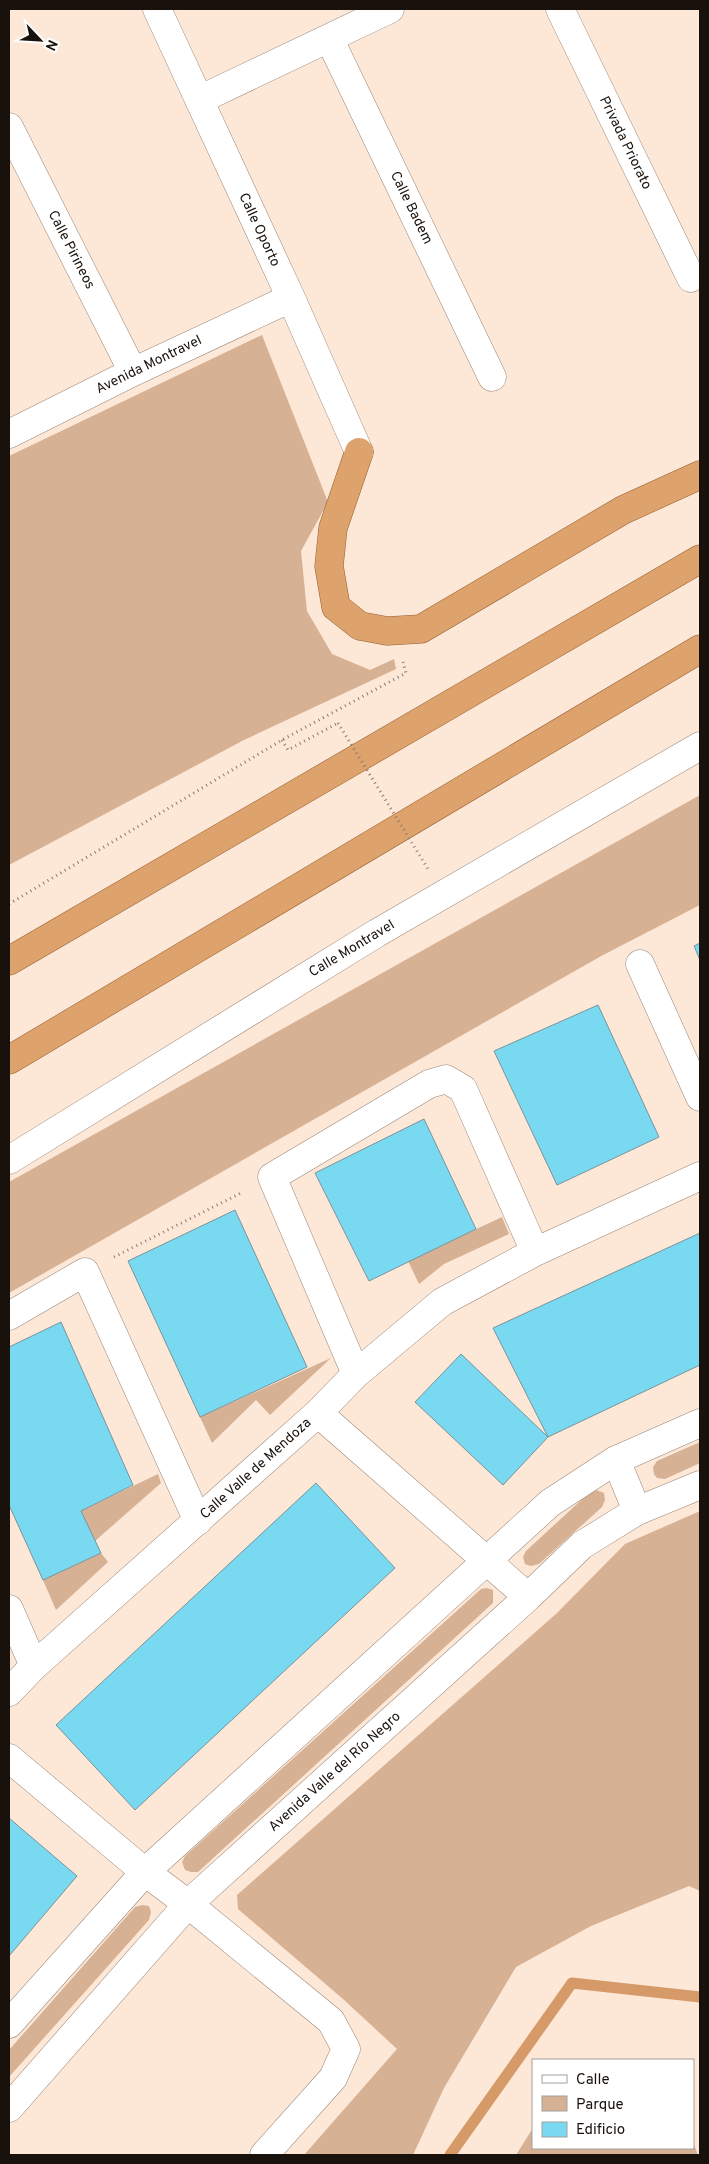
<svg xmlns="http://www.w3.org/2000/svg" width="709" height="2164" viewBox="0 0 709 2164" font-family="Overpass,sans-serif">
<rect width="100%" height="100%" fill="#fde7d7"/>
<path fill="#d7b193" d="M 262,335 L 328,502 L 301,551 L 307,611 L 332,654 L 370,670 L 394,659 L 396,669 L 244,740 L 9,865 L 9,456 Z
M 700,795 L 700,905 L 603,955 L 9,1293 L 9,1182 Z
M 502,1217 L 509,1234 L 444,1264 L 419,1284 L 408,1261 Z
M 331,1358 L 270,1415 L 256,1400 L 212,1443 L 200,1417 Z
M 700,1442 L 700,1463 L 665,1479 L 657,1478 L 654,1474 L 653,1467 L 657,1461 Z
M 158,1474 L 161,1483 L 95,1541 L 81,1511 Z
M 596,1490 L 604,1493 L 605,1500 L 602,1507 L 539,1564 L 531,1566 L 525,1564 L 523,1557 L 526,1551 L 589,1493 Z
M 700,1511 L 700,1891 L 689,1886 L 591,1926 L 516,1967 L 444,2088 L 413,2155 L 304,2155 L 397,2049 L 343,1999 L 238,1909 L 237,1895 L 557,1613 L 625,1544 Z
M 101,1553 L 108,1562 L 56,1610 L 43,1580 Z
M 487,1588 L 493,1590 L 493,1603 L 198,1872 L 191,1872 L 185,1870 L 182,1862 L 185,1856 L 481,1589 Z
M 142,1905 L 149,1906 L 151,1912 L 149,1920 L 9,2077 L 9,2050 L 135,1907 Z
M 533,2128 L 533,2148 L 693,2148 L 693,2142 L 698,2155 L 516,2155 Z"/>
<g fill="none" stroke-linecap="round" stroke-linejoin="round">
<path stroke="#d69a69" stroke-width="11" d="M 450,2155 L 572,1983 L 700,1997"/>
</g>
<path fill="#79d9f1" stroke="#79939b" d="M 700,943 L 700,960 L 694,946 Z
M 598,1005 L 659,1137 L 557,1185 L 494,1051 Z
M 424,1119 L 476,1229 L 369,1281 L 315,1173 Z
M 235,1210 L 307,1367 L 200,1417 L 128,1261 Z
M 700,1233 L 700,1365 L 548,1437 L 493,1328 Z
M 61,1322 L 133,1485 L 81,1511 L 101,1553 L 43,1580 L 9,1505 L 9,1347 Z
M 461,1354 L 548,1437 L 503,1485 L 415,1402 Z
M 316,1483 L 395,1568 L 135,1810 L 56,1725 Z
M 9,1818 L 77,1876 L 9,1956 Z"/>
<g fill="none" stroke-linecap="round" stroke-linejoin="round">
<g stroke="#9a8778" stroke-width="29">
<path id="minor" d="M 157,9 L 291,298 L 359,452
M 560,9 L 691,278
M 329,38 L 492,377
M 199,100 L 390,9
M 9,127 L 133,372
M 9,434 L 133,372 L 291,298
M 640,964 L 700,1097
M 9,1160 L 377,933 L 700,746
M 9,1316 L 85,1272 L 198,1521
M 356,1374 L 272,1177 L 429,1084 L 446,1079 L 463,1089 L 535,1252
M 318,1413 L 528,1597
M 616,1460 L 637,1511
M 9,1609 L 34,1666
M 9,1692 L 34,1666 L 318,1413 L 356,1374 L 442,1302 L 535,1252 L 700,1176
M 9,1758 L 145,1872 L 188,1904 L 331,2021 L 346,2049 L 333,2078 L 264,2155
M 9,2024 L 145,1872 L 550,1503 L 616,1460 L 700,1423
M 9,2108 L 188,1904 L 528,1597 L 582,1545 L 637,1511 L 700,1485"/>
</g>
<g stroke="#946133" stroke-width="29">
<path id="trunk" d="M 359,452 L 333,528 L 329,566 L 336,607 L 360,626 L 387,631 L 421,629 L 623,510 L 700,475
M 9,961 L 700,559
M 9,1060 L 700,649"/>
</g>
<path stroke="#8a7b70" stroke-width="3" stroke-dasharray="1 4" stroke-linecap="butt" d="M 282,740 L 288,750 L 338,723
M 9,904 L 282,740 L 406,673 L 403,662
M 114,1257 L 243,1192"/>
<use href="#minor" stroke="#fff" stroke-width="28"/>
<use href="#trunk" stroke="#dea26c" stroke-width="28"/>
<path stroke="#8a7b70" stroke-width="3" stroke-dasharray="1 4" stroke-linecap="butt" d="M 338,723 L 428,869"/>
</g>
<g text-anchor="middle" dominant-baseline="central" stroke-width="4.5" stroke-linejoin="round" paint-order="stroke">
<g font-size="14" fill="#19120c" stroke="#fff">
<text transform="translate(625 143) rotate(64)">Privada Priorato</text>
<text transform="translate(411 208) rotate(64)">Calle Badem</text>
<text transform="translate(259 230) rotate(65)">Calle Oporto</text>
<text transform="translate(71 250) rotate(63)">Calle Pirineos</text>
<text transform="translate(149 365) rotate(-26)">Avenida Montravel</text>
<text transform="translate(352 949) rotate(-31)">Calle Montravel</text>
<text transform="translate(256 1469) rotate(-42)">Calle Valle de Mendoza</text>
<text transform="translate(335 1772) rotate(-42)">Avenida Valle del Río Negro</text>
</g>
</g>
<rect width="709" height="2164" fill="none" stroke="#19120c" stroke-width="20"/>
<rect x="532" y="2059" width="162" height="90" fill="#ffffff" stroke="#a3a09e"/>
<rect x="542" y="2075" width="25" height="8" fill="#ffffff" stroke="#a3a09e"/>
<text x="576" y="2084" font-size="15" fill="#19120c">Calle</text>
<rect x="542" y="2096" width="25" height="15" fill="#d7b193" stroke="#a3a09e"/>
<text x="576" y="2109" font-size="15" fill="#19120c">Parque</text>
<rect x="542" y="2122" width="25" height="15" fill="#79d9f1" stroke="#a3a09e"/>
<text x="576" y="2134" font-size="15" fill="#19120c">Edificio</text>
<g transform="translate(40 40) rotate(115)" stroke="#ffffff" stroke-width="4" paint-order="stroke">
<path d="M0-4L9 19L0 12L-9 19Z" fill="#19120c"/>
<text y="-8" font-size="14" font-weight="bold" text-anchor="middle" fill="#19120c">N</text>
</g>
</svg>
